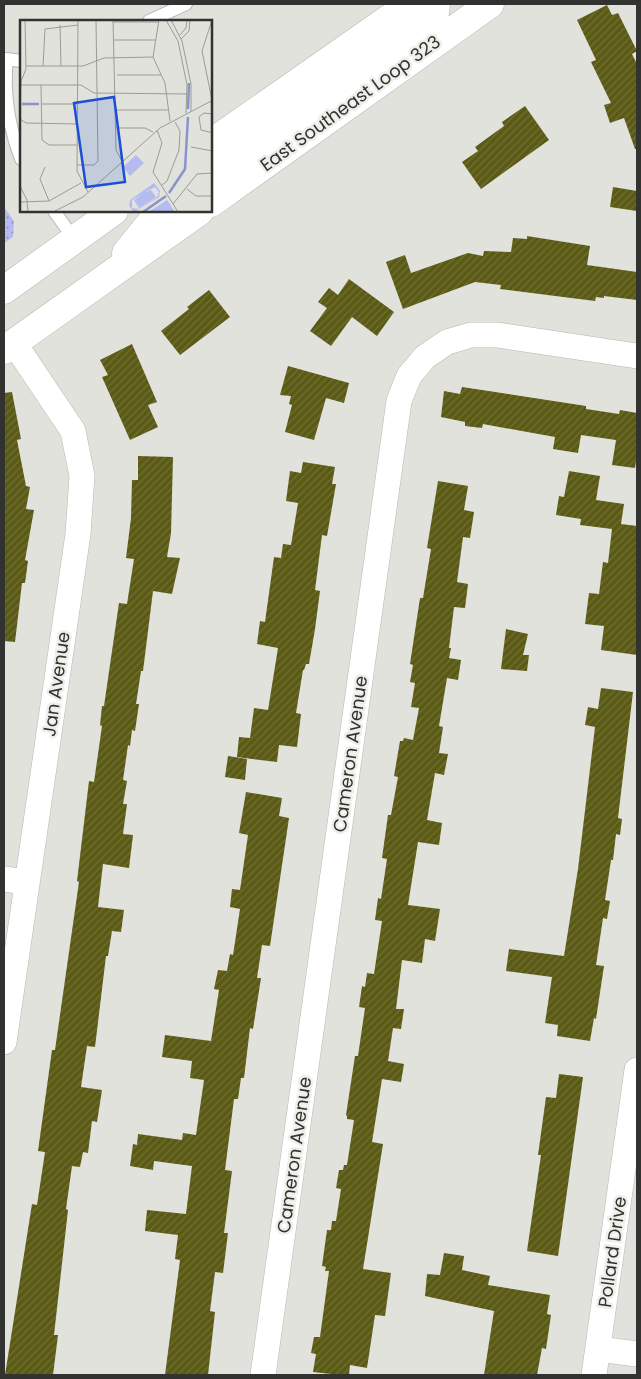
<svg xmlns="http://www.w3.org/2000/svg" width="641" height="1379" viewBox="0 0 641 1379" font-family="Poppins,sans-serif">
<defs>
<pattern id="park-dots" width="8" height="8" patternUnits="userSpaceOnUse" patternTransform="scale(1.25)"><rect width="8" height="8" fill="#b4bbf1"/><path d="M2 2h.1M6 6h.1" fill="none" stroke="#9399c4" stroke-width="1.8" stroke-linecap="round"/></pattern>
<pattern id="building-hatch" width="6" height="6" patternUnits="userSpaceOnUse" patternTransform="scale(1.25)"><rect width="6" height="6" fill="#5b5a14"/><path d="M-1 1l2-2M0 6l6-6M5 7l2-2" fill="none" stroke="#706f37"/></pattern>
</defs>
<rect width="100%" height="100%" fill="#e1e2db"/>
<path fill="url(#park-dots)" d="M 4,207 L 14,221 L 13,237 L 4,243 Z"/>
<path fill="url(#building-hatch)" d="M 607,5 L 612,15 L 618,13 L 637,51 L 632,54 L 637,64 L 637,149 L 635,149 L 624,118 L 610,123 L 604,105 L 611,103 L 591,62 L 596,60 L 577,20 Z
M 525,106 L 549,140 L 481,189 L 462,162 L 478,151 L 475,147 L 504,126 L 502,122 Z
M 613,187 L 637,191 L 637,211 L 610,207 Z
M 527,236 L 590,246 L 587,265 L 637,272 L 637,300 L 604,296 L 604,298 L 596,297 L 595,301 L 500,289 L 501,285 L 475,282 L 403,309 L 386,262 L 405,255 L 411,273 L 468,253 L 483,256 L 484,251 L 511,252 L 513,238 L 527,239 Z
M 349,279 L 394,312 L 377,336 L 352,317 L 331,346 L 310,331 L 327,308 L 318,302 L 329,288 L 338,295 Z
M 209,290 L 230,317 L 180,355 L 161,331 L 189,309 L 187,307 Z
M 132,344 L 157,402 L 148,405 L 158,427 L 130,440 L 102,377 L 108,375 L 100,360 Z
M 288,366 L 349,383 L 344,403 L 326,398 L 314,440 L 285,432 L 292,405 L 289,404 L 291,396 L 280,395 Z
M 462,387 L 586,406 L 586,409 L 619,414 L 620,410 L 637,413 L 637,454 L 635,468 L 612,465 L 616,440 L 581,435 L 578,453 L 553,449 L 555,437 L 483,424 L 482,428 L 465,426 L 465,422 L 441,417 L 444,391 L 460,394 Z
M 12,392 L 21,439 L 17,440 L 26,486 L 30,487 L 26,509 L 34,510 L 25,560 L 28,561 L 25,583 L 22,583 L 15,642 L 4,641 L 4,393 Z
M 138,456 L 173,457 L 171,533 L 167,557 L 180,558 L 172,594 L 153,591 L 143,671 L 141,671 L 136,704 L 139,704 L 135,731 L 132,730 L 130,746 L 128,745 L 123,780 L 127,781 L 123,804 L 127,804 L 123,834 L 133,835 L 129,868 L 103,864 L 98,907 L 124,910 L 121,932 L 112,931 L 108,956 L 106,956 L 95,1047 L 87,1046 L 81,1087 L 102,1090 L 97,1122 L 92,1121 L 88,1153 L 83,1152 L 80,1167 L 72,1166 L 66,1209 L 68,1210 L 54,1335 L 58,1335 L 53,1375 L 5,1375 L 32,1204 L 37,1205 L 45,1152 L 38,1151 L 52,1050 L 55,1050 L 79,882 L 77,881 L 89,781 L 94,782 L 102,726 L 100,725 L 102,706 L 104,706 L 119,603 L 127,604 L 134,559 L 126,558 L 131,518 L 132,480 L 138,480 Z
M 303,462 L 335,467 L 332,484 L 336,484 L 327,536 L 322,535 L 315,590 L 320,591 L 315,629 L 309,664 L 306,664 L 304,670 L 303,670 L 296,713 L 301,714 L 297,747 L 279,745 L 277,762 L 237,757 L 239,737 L 250,738 L 254,708 L 268,710 L 278,648 L 257,644 L 260,621 L 265,622 L 274,557 L 281,558 L 283,544 L 291,545 L 298,503 L 286,501 L 290,471 L 301,473 Z
M 569,471 L 600,476 L 596,500 L 624,504 L 621,524 L 637,526 L 637,655 L 601,650 L 604,626 L 585,624 L 589,593 L 599,594 L 603,562 L 608,563 L 612,529 L 580,525 L 581,519 L 556,515 L 559,496 L 564,497 Z
M 438,481 L 468,486 L 464,510 L 474,512 L 470,538 L 463,537 L 457,582 L 468,584 L 465,608 L 454,607 L 449,648 L 451,648 L 449,658 L 461,660 L 458,680 L 447,678 L 439,726 L 443,727 L 439,753 L 448,754 L 444,775 L 435,773 L 427,820 L 442,823 L 439,845 L 418,842 L 408,905 L 440,909 L 435,941 L 425,939 L 422,963 L 402,960 L 396,1009 L 404,1009 L 401,1029 L 393,1028 L 388,1061 L 404,1064 L 401,1082 L 382,1079 L 372,1142 L 383,1144 L 363,1269 L 391,1273 L 385,1316 L 375,1315 L 367,1368 L 350,1365 L 349,1375 L 340,1375 L 313,1372 L 316,1354 L 311,1353 L 314,1337 L 320,1337 L 329,1271 L 325,1271 L 326,1267 L 322,1266 L 327,1230 L 331,1230 L 332,1221 L 336,1221 L 341,1189 L 336,1188 L 339,1170 L 343,1170 L 344,1165 L 347,1165 L 354,1120 L 347,1119 L 347,1116 L 346,1115 L 355,1056 L 358,1056 L 365,1008 L 359,1007 L 362,986 L 365,987 L 367,973 L 374,974 L 382,921 L 375,920 L 378,898 L 381,899 L 387,859 L 382,858 L 388,815 L 391,815 L 398,777 L 394,776 L 400,741 L 403,741 L 404,738 L 413,740 L 419,708 L 411,707 L 415,683 L 410,682 L 413,665 L 410,664 L 420,598 L 423,598 L 431,549 L 427,548 Z
M 506,629 L 528,634 L 523,655 L 529,655 L 527,671 L 501,669 Z
M 601,688 L 633,692 L 618,818 L 622,819 L 620,835 L 616,834 L 613,860 L 611,860 L 605,900 L 610,901 L 607,919 L 603,918 L 596,965 L 604,966 L 596,1019 L 594,1018 L 590,1041 L 557,1036 L 558,1025 L 545,1023 L 552,977 L 506,971 L 509,949 L 564,956 L 578,869 L 595,727 L 585,725 L 588,707 L 598,709 Z
M 228,756 L 247,759 L 245,780 L 225,777 Z
M 246,792 L 282,798 L 279,816 L 289,818 L 270,946 L 262,945 L 257,978 L 261,978 L 253,1029 L 250,1028 L 244,1078 L 241,1078 L 238,1099 L 234,1099 L 225,1170 L 232,1171 L 224,1233 L 228,1233 L 223,1273 L 215,1272 L 210,1311 L 215,1312 L 208,1375 L 165,1375 L 180,1260 L 175,1259 L 178,1235 L 145,1231 L 147,1210 L 186,1214 L 192,1166 L 154,1161 L 153,1170 L 130,1166 L 133,1144 L 137,1145 L 138,1134 L 182,1140 L 183,1133 L 196,1135 L 204,1080 L 190,1078 L 192,1061 L 162,1057 L 165,1035 L 211,1041 L 219,990 L 214,989 L 218,970 L 227,971 L 230,954 L 233,955 L 240,909 L 230,907 L 232,889 L 240,890 L 248,835 L 239,833 Z
M 559,1074 L 583,1077 L 558,1256 L 527,1251 L 541,1155 L 538,1155 L 546,1097 L 556,1098 Z
M 444,1253 L 464,1256 L 462,1270 L 490,1276 L 488,1285 L 550,1295 L 547,1314 L 551,1315 L 546,1349 L 542,1348 L 537,1375 L 484,1375 L 494,1311 L 425,1296 L 427,1274 L 440,1275 Z"/>
<g fill="none" stroke-linecap="round" stroke-linejoin="round">
<g stroke="#b7b8b1" stroke-width="14">
<path id="lane" d="M 149,21 L 186,4
M 21,61 L 7,59 C 3,94 9,127 21,159
M 54,211 L 74,239"/>
</g>
<g stroke="#b7b8b1" stroke-width="26">
<path id="street" d="M 4,879 L 27,882
M 4,1042 L 78,534 L 82,476 L 73,431 L 14,343
M 598,1349 L 637,1354
M 263,1375 L 399,401 L 409,376 L 425,357 L 447,342 L 471,335 L 497,335 L 637,356
M 594,1375 L 637,1070"/>
</g>
<g stroke="#b7b8b1" stroke-width="29">
<path id="highway" d="M 211,143 L 410,4
M 211,174 L 431,17 L 435,13 L 436,4
M 211,203 L 490,4
M 126,253 L 160,211
M 4,290 L 114,211
M 4,350 L 200,211"/>
</g>
<use href="#lane" stroke="#fff" stroke-width="12"/>
<use href="#street" stroke="#fff" stroke-width="25"/>
<use href="#highway" stroke="#fff" stroke-width="28"/>
</g>
<g text-anchor="middle" dominant-baseline="central" stroke-width="5" stroke-linejoin="round" paint-order="stroke">
<g font-size="18" fill="#323230" stroke="#eeefe8">
<text transform="translate(350 103) rotate(-36)">East Southeast Loop 323</text>
<text transform="translate(56 684) rotate(-82)">Jan Avenue</text>
<text transform="translate(350 754) rotate(-82)">Cameron Avenue</text>
<text transform="translate(294 1155) rotate(-82)">Cameron Avenue</text>
<text transform="translate(612 1252) rotate(-82)">Pollard Drive</text>
</g>
</g>
<g transform="translate(20 20)">
<rect width="192" height="192" fill="#e1e2db"/>
<path d="M 134,163 L 140,171 L 139,177 L 114,192 L 109,186 L 110,180 ZM 135,167 L 139,172 L 137,177 L 118,189 L 112,188 L 112,180 ZM 130,169 L 136,177 L 119,188 L 114,180 ZM 147,180 L 155,192 L 130,191 L 144,182 Z" fill="#b4bbf1" fill-rule="evenodd"/>
<path d="M 116,135 L 124,143 L 110,156 L 103,147 Z" fill="#b4bbf1"/>
<path fill="none" stroke="#8b92cd" stroke-width="2.5" d="M 2,84 L 19,84M 168,89 L 169,63M 149,173 L 165,149 L 168,97M 123,192 L 146,176"/>
<path fill="none" stroke="#9b9c97" stroke-width="1" d="M 58,0 L 57,151 L 68,172M 93,0 L 96,130 L 102,141M 139,0 L 133,37 L 145,63 L 150,101M 146,0 L 158,21 L 167,65 L 166,93M 151,0 L 162,21 L 171,64 L 171,91M 93,2 L 139,2M 40,5 L 41,46M 160,15 L 166,8 L 167,0M 161,19 L 169,11 L 170,0M 93,20 L 135,20M 6,46 L 63,46 L 84,38 L 133,37M 23,46 L 25,9 L 58,5M 97,55 L 141,55M 0,65 L 61,65 L 74,73 L 167,74M 21,65 L 22,120 L 29,125 L 57,125M 192,80 L 182,31 L 192,0M 21,84 L 57,84M 96,90 L 148,90M 0,93 L 1,61 L 6,49 L 5,0M 193,94 L 184,93 L 179,97 L 181,110 L 193,113M 0,99 L 6,103 L 57,104M 96,108 L 125,108 L 133,112M 137,110 L 142,123 L 133,152 L 158,192M 171,127 L 193,131M 57,145 L 74,145 L 78,141 L 76,0M 25,147 L 20,159 L 29,181M 142,165 L 147,161 L 159,130 L 160,111 L 155,102M 0,166 L 7,180 L 8,192M 167,169 L 176,176 L 193,176M 0,182 L 29,181 L 61,163M 153,184 L 177,154 L 193,153M 33,192 L 63,177 L 140,108 L 193,80"/>
<path fill="#1d4ed8" fill-opacity="0.15" stroke="#1d4ed8" stroke-width="2.5" d="M 94,77 L 105,162 L 66,167 L 54,83 Z"/>
<rect width="192" height="192" fill="none" stroke="#323230" stroke-width="2.5"/>
</g>
<rect width="641" height="1379" fill="none" stroke="#323230" stroke-width="10"/>
</svg>
